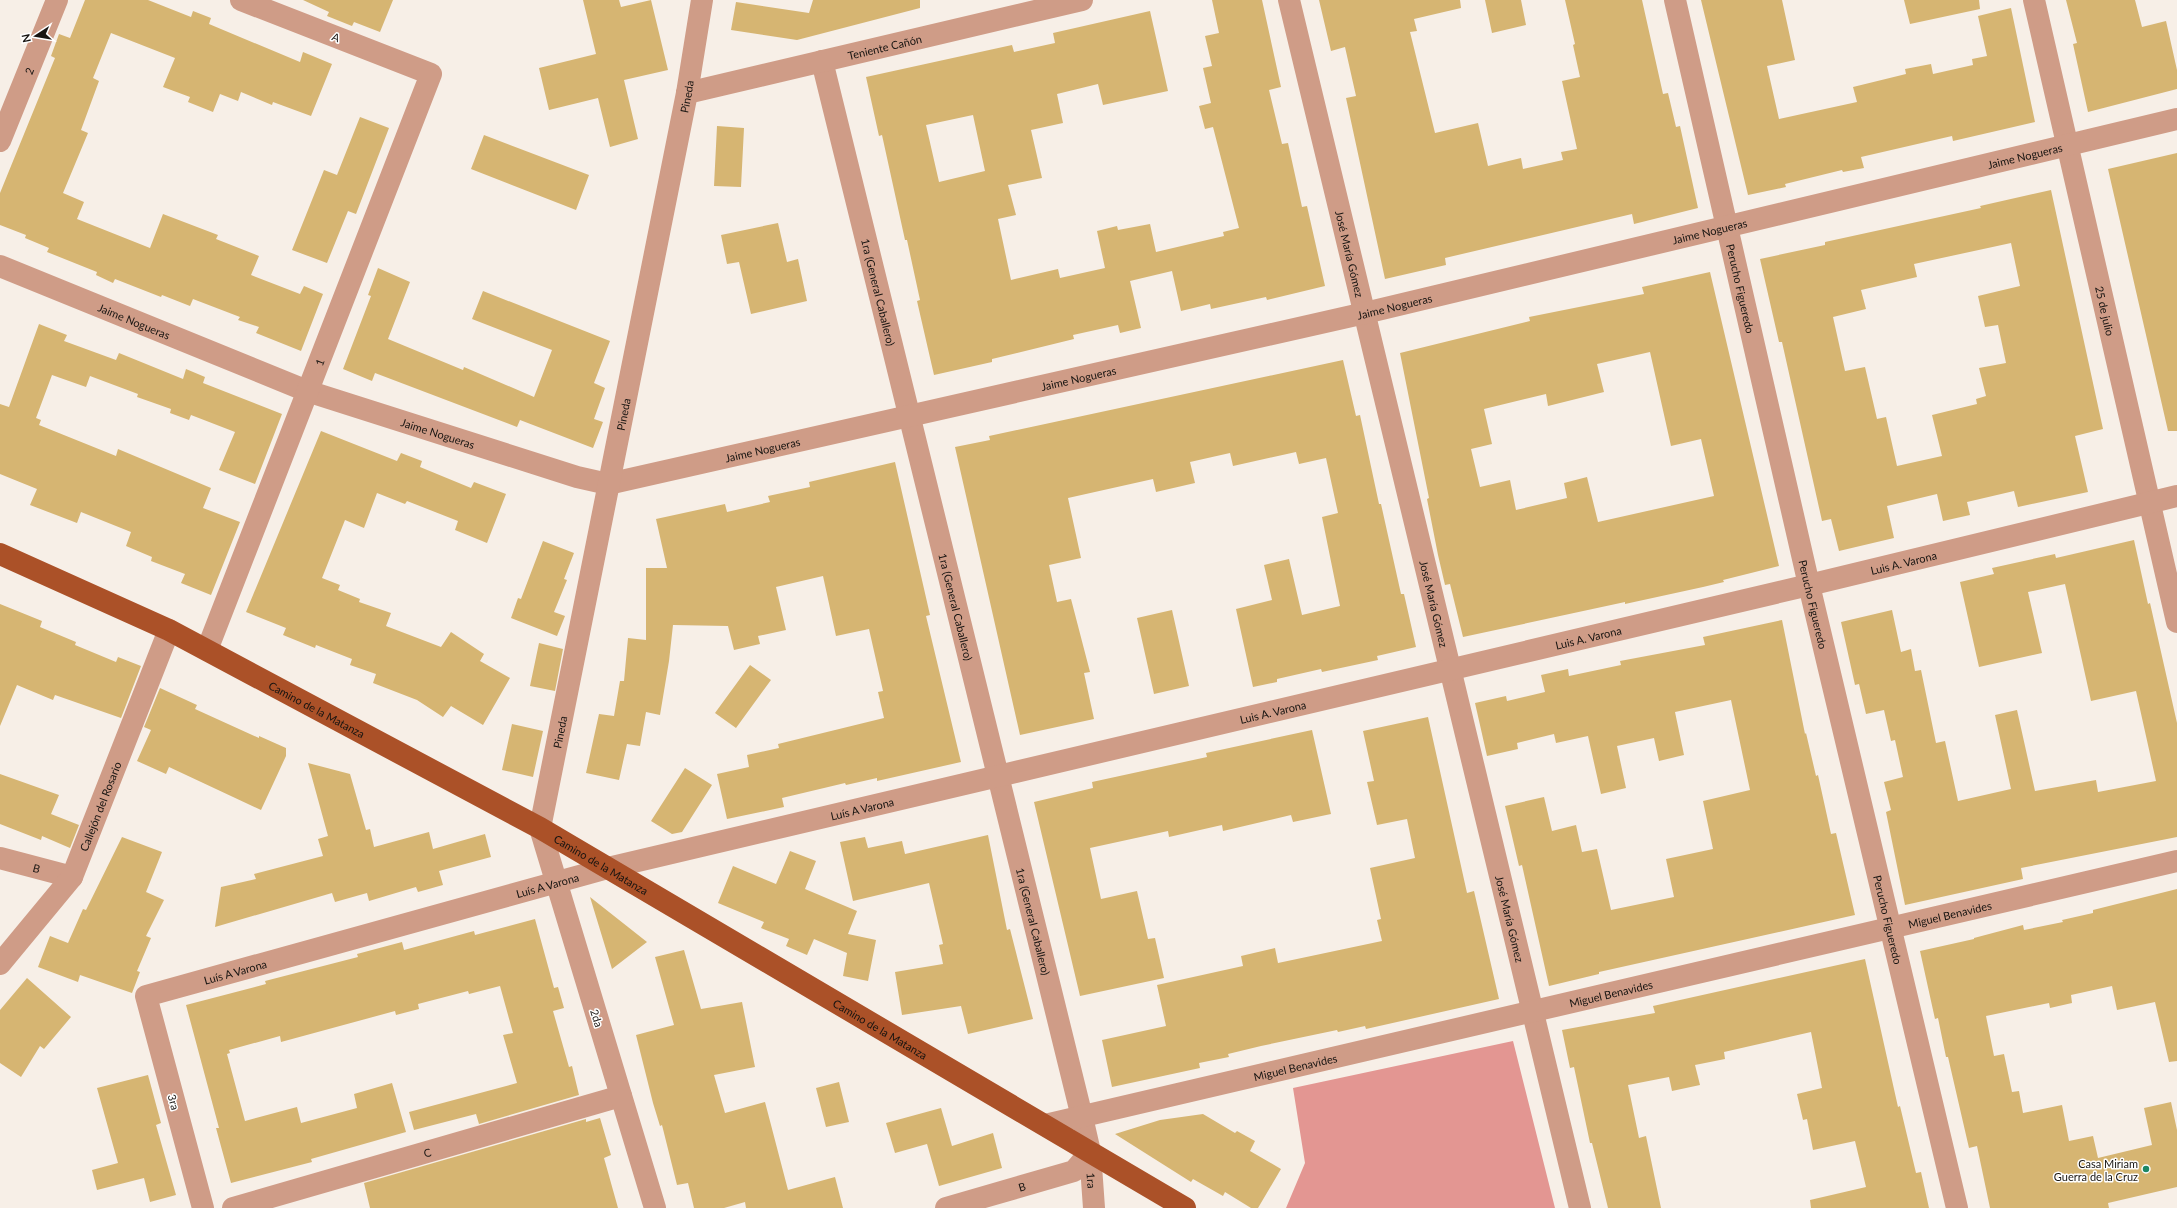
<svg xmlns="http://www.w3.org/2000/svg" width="2177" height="1208" viewBox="0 0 2177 1208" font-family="Lato,sans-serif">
<rect width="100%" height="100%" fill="#f7efe7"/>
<path fill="#e39692" d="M 1513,1041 L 1555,1208 L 1286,1208 L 1305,1163 L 1293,1088 Z"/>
<path fill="#d6b572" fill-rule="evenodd" d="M 85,0 L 148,0 L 191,17 L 193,11 L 211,18 L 209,24 L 300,62 L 303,52 L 332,64 L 311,116 L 273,102 L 272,105 L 241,92 L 238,101 L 220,94 L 213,112 L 188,102 L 190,97 L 163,87 L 175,58 L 111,33 L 93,78 L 99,81 L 81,130 L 88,133 L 63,193 L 84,202 L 77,219 L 150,248 L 163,214 L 218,235 L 216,239 L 259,256 L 251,275 L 300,294 L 304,286 L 323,294 L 301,351 L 256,333 L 259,327 L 238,320 L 240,317 L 193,299 L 190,306 L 162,295 L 161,297 L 115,279 L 113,283 L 96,275 L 97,272 L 47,252 L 49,248 L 25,238 L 26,235 L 0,225 L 0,193 L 55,58 L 51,56 L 59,34 L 70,38 Z
M 303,0 L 393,0 L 380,32 L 354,22 L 352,26 L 327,16 L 329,12 Z
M 583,0 L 619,0 L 621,7 L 651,0 L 668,70 L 624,80 L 638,139 L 610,147 L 598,98 L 549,110 L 539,68 L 596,54 Z
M 813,0 L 920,0 L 920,8 L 797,40 L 731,30 L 736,2 L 809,13 Z
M 1212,0 L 1262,0 L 1281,87 L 1269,90 L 1282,144 L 1288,143 L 1302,207 L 1307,206 L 1325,286 L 1267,300 L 1266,297 L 1211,309 L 1210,304 L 1181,311 L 1172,271 L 1130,281 L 1141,328 L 1120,333 L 1118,325 L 1073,335 L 1074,339 L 992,359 L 992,362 L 934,375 L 917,301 L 920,300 L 907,240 L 905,240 L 882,135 L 879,136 L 866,77 L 1012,45 L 1014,52 L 1055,43 L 1053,33 L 1150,11 L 1168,91 L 1103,105 L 1098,84 L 1057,94 L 1063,123 L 1031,130 L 1042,178 L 1008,185 L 1016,215 L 998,219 L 1011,280 L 1058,269 L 1060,278 L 1105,268 L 1097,231 L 1117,226 L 1118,230 L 1150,224 L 1156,252 L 1224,236 L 1223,232 L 1239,228 L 1213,127 L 1205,129 L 1199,106 L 1211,103 L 1203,68 L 1212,66 L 1205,36 L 1219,33 ZM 973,115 L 985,171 L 939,182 L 926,125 Z
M 1319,0 L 1460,0 L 1461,8 L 1414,19 L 1417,31 L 1410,32 L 1435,133 L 1478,123 L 1488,166 L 1521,158 L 1523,169 L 1563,160 L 1561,152 L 1577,149 L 1562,81 L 1580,77 L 1573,45 L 1575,44 L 1565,0 L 1642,0 L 1663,94 L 1668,93 L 1676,127 L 1680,126 L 1698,208 L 1634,224 L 1632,214 L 1445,258 L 1446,265 L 1385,279 L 1346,98 L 1356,96 L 1345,47 L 1331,51 Z
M 1485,0 L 1521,0 L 1526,25 L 1492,33 Z
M 1701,0 L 1782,0 L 1795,60 L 1767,66 L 1779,119 L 1857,102 L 1853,87 L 1906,74 L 1905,69 L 1931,64 L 1933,74 L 1973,65 L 1972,59 L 1987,56 L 1978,16 L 2011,8 L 2035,122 L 1953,141 L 1952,136 L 1861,157 L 1864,168 L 1843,172 L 1842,170 L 1785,184 L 1786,187 L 1748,195 Z
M 1904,0 L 1979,0 L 1980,9 L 1910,24 Z
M 2066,0 L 2135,0 L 2142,27 L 2166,21 L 2177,70 L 2177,89 L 2088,112 L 2073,44 L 2077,43 Z
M 360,117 L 389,128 L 356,214 L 348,211 L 327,263 L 292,250 L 324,170 L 337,175 Z
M 717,126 L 744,128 L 741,187 L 714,186 Z
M 484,135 L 589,175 L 576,210 L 471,169 Z
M 2177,153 L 2177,431 L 2168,431 L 2108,169 Z
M 2051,190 L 2103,429 L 2075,436 L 2088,492 L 2018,507 L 2014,491 L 1967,502 L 1970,515 L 1943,521 L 1937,494 L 1887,506 L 1894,538 L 1839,551 L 1831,519 L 1822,521 L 1782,342 L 1779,342 L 1760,259 L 1825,245 L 1825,242 L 1981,208 L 1980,206 ZM 2011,243 L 2020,286 L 1978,296 L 1985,327 L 1998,325 L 2006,363 L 1979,368 L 1986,396 L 1976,399 L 1977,404 L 1932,415 L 1942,456 L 1897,466 L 1886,417 L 1877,419 L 1865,367 L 1845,371 L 1833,317 L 1866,309 L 1861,290 L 1917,277 L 1914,264 Z
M 778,223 L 787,262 L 798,259 L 807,301 L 751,314 L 739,262 L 727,264 L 721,235 Z
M 378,268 L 410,282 L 388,339 L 463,370 L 464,367 L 534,397 L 552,350 L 472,319 L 483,291 L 610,341 L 594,383 L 605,388 L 594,419 L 603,422 L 593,448 L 520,420 L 517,427 L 375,373 L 372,381 L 343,369 L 371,296 L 368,295 Z
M 1710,272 L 1779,566 L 1723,580 L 1724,582 L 1703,587 L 1625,604 L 1625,602 L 1463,637 L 1450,584 L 1445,585 L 1438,555 L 1427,499 L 1429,498 L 1400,353 L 1530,321 L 1529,317 L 1644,294 L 1642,287 ZM 1650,352 L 1671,446 L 1701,439 L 1714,496 L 1598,522 L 1587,477 L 1564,483 L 1567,498 L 1516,510 L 1510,480 L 1480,487 L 1471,449 L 1492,444 L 1484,409 L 1546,394 L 1548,406 L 1604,392 L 1597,364 Z
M 39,324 L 67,335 L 64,341 L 116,360 L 119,353 L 183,379 L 186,369 L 205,377 L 203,383 L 282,414 L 255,484 L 219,470 L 235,432 L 191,415 L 189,420 L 170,413 L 171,409 L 137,397 L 138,394 L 90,376 L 86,387 L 52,375 L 36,418 L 41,420 L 39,425 L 116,456 L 118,449 L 211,488 L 203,508 L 240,522 L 211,595 L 181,583 L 185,574 L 151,561 L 152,557 L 126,546 L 131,532 L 81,512 L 77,523 L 30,505 L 37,489 L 0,474 L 0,404 L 9,407 Z
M 1343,360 L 1356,416 L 1360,415 L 1379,504 L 1381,504 L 1401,594 L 1404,594 L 1416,647 L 1377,656 L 1378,660 L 1322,672 L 1321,669 L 1277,679 L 1277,682 L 1253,687 L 1236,609 L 1272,600 L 1264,565 L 1289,559 L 1302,615 L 1340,606 L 1322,517 L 1338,513 L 1326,458 L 1299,464 L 1296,452 L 1233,466 L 1230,453 L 1190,462 L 1195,483 L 1156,492 L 1153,479 L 1068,498 L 1081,558 L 1049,565 L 1057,602 L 1071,599 L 1090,672 L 1084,673 L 1094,719 L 1020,735 L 955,447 L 990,440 L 989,436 Z
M 321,431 L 397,461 L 401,453 L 422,461 L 420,467 L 471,488 L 474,482 L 506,494 L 487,543 L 455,530 L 458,521 L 407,501 L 405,504 L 377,493 L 364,528 L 345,520 L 322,578 L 340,585 L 338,590 L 360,599 L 359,602 L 391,613 L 386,626 L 441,647 L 451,632 L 484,654 L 480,661 L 510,678 L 483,725 L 451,706 L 443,717 L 417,700 L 373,683 L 376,674 L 350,665 L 352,659 L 316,645 L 315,648 L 283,635 L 286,628 L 246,612 Z
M 895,462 L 930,615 L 926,616 L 961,762 L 877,781 L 877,778 L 846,785 L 845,783 L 782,798 L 784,807 L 727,819 L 717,774 L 749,767 L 747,755 L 779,748 L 778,744 L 884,718 L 878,692 L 883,691 L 869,629 L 836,636 L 823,576 L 776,587 L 786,630 L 758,636 L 760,644 L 734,650 L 728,626 L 673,625 L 669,661 L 660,715 L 646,712 L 640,746 L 627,744 L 619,780 L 586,773 L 599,714 L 614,716 L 620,681 L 624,681 L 628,638 L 646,640 L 646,568 L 667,568 L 656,519 L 725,504 L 727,512 L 770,502 L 768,496 L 810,487 L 809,482 Z
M 2134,540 L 2148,604 L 2150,603 L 2177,723 L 2177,837 L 2021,868 L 2023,879 L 1905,905 L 1886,812 L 1891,810 L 1884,782 L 1903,777 L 1895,740 L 1891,741 L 1884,710 L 1866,714 L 1859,684 L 1855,685 L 1841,622 L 1892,610 L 1901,652 L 1911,649 L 1915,671 L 1921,670 L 1936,743 L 1945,741 L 1958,801 L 2011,789 L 1995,715 L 2017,710 L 2035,791 L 2096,780 L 2098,792 L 2156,781 L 2136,691 L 2091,701 L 2065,584 L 2028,592 L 2042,653 L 1979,667 L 1960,582 L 1994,574 L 1992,568 L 2055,554 L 2056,558 Z
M 543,541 L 574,553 L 564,579 L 567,580 L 554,612 L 565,616 L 557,636 L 511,618 L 518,598 L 521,599 Z
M 0,604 L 42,621 L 40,627 L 76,642 L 75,645 L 116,662 L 118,657 L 141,666 L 121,718 L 55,695 L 53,700 L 17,685 L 0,726 Z
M 1172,610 L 1189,686 L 1154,694 L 1137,618 Z
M 1782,620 L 1805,734 L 1806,733 L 1816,776 L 1818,775 L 1831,834 L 1836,833 L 1855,915 L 1599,972 L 1599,974 L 1549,986 L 1522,865 L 1519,866 L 1505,806 L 1544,797 L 1552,831 L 1576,825 L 1582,852 L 1597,849 L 1611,910 L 1674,897 L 1666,859 L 1713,849 L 1703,801 L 1750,790 L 1731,700 L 1675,712 L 1684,755 L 1659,761 L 1654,738 L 1617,746 L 1626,788 L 1601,794 L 1588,736 L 1556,743 L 1554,734 L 1517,743 L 1518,749 L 1487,756 L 1475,703 L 1506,696 L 1507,701 L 1545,692 L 1541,675 L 1568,669 L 1569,676 L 1621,665 L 1620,661 L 1705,645 L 1703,637 Z
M 539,643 L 563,649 L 555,691 L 530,686 Z
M 750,665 L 771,680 L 736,728 L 715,713 Z
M 160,688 L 197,705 L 195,709 L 259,738 L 259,736 L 286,748 L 286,756 L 261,810 L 169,767 L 166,774 L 137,761 L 151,730 L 144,727 Z
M 1428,717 L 1467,893 L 1474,891 L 1499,999 L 1366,1029 L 1365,1026 L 1338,1032 L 1337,1030 L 1261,1046 L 1228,1054 L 1229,1057 L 1199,1063 L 1200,1068 L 1112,1087 L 1102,1040 L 1166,1026 L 1157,985 L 1243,966 L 1241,956 L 1275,948 L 1278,963 L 1382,941 L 1377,920 L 1381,919 L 1370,868 L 1415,858 L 1407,819 L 1377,825 L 1367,782 L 1374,781 L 1363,731 Z
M 512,724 L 543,731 L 533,777 L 502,770 Z
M 1312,730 L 1331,814 L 1293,822 L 1291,815 L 1223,831 L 1222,825 L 1169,837 L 1168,831 L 1090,848 L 1101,899 L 1137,891 L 1148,939 L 1155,938 L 1164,978 L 1080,996 L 1034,802 L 1093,788 L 1092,782 L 1207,757 L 1206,753 Z
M 308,763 L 350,774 L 366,830 L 370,829 L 374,847 L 429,832 L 433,849 L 485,834 L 491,857 L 439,871 L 443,885 L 418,892 L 416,887 L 369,901 L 367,893 L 335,902 L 332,893 L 215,927 L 221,887 L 256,879 L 254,874 L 323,856 L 318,839 L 328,836 Z
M 685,768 L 712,785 L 682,832 L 672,834 L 651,821 Z
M 0,774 L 59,795 L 51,814 L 79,825 L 70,848 L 42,836 L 41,840 L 0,824 Z
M 988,835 L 1007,930 L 1010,929 L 1033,1019 L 968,1034 L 961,1006 L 902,1015 L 895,972 L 943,964 L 939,945 L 943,944 L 929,883 L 853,901 L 840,842 L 865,837 L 868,848 L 902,841 L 905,854 Z
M 122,837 L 162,852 L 146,892 L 164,900 L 146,936 L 151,938 L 137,971 L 140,972 L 132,993 L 80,975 L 78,982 L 38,967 L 50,936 L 68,943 L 83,909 L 86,910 Z
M 790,851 L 816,861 L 805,889 L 857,911 L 848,934 L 876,940 L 868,981 L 843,976 L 847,953 L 814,939 L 807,955 L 786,946 L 789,939 L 761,928 L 764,922 L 718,903 L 733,866 L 776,884 Z
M 2177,889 L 2177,1061 L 2169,1062 L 2155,1002 L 2117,1010 L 2112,986 L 2071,995 L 2072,1003 L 2050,1008 L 2049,1003 L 1986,1016 L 1994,1056 L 2004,1054 L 2012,1092 L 2019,1091 L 2023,1113 L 2062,1105 L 2069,1141 L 2093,1136 L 2098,1158 L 2152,1145 L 2144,1108 L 2171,1102 L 2177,1130 L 2177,1187 L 2108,1203 L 2109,1208 L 1990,1208 L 1977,1146 L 1969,1148 L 1948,1057 L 1946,1057 L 1938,1018 L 1935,1019 L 1920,951 L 1974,939 L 1974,938 L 2023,925 L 2024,930 L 2063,922 L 2062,920 L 2093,913 L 2093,910 Z
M 590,897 L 647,942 L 612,969 Z
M 535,919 L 554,988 L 558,987 L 564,1008 L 553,1011 L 569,1067 L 572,1066 L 579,1095 L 479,1124 L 476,1114 L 414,1130 L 409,1112 L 517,1083 L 503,1035 L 513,1033 L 500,986 L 469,994 L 468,991 L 418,1004 L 419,1009 L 396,1015 L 395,1011 L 281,1042 L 280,1036 L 229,1050 L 230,1053 L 227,1054 L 245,1121 L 297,1107 L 301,1123 L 357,1108 L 354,1094 L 392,1083 L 406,1132 L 311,1159 L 312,1162 L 231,1183 L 216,1128 L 219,1128 L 186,1005 L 266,984 L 265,981 L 358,957 L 357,954 L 402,942 L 404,950 L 474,931 L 475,935 Z
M 684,950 L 701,1009 L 742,1002 L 755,1067 L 714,1075 L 725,1113 L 765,1102 L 788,1190 L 835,1177 L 843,1208 L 746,1208 L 745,1202 L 724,1208 L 694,1208 L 688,1183 L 677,1185 L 662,1125 L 660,1126 L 653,1103 L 636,1035 L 674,1025 L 655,957 Z
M 1865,959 L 1898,1107 L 1900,1106 L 1916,1173 L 1921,1172 L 1929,1208 L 1811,1208 L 1810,1200 L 1866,1187 L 1855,1141 L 1813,1150 L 1807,1119 L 1803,1120 L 1797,1094 L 1822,1088 L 1811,1032 L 1724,1052 L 1725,1059 L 1695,1065 L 1700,1085 L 1672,1091 L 1669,1077 L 1628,1085 L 1639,1138 L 1646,1136 L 1661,1208 L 1608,1208 L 1592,1143 L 1590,1143 L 1574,1067 L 1570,1068 L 1562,1030 L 1655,1013 L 1653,1006 Z
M 27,978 L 71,1017 L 44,1049 L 40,1046 L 21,1077 L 0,1063 L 0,1010 Z
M 148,1075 L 161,1123 L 156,1125 L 176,1195 L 150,1202 L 144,1178 L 97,1190 L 92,1170 L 118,1163 L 97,1088 Z
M 839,1082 L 849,1122 L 826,1127 L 816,1088 Z
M 941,1108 L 952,1146 L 993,1133 L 1002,1168 L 939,1186 L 927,1144 L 895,1153 L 886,1123 Z
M 1203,1114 L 1235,1133 L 1237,1131 L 1255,1141 L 1250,1151 L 1281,1169 L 1258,1208 L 1251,1208 L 1225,1192 L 1223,1196 L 1193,1179 L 1191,1182 L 1115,1134 L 1160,1120 Z
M 600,1118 L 611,1155 L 604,1158 L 618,1208 L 370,1208 L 364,1183 L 586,1119 L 586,1122 Z"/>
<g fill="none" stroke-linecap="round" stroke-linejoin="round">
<g stroke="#cf9c87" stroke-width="22">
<path id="s1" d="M 1289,0 L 1580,1208"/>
<path id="s2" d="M 1675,0 L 1809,585 L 1957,1208"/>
<path id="s3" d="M 2034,0 L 2177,622"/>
<path id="s4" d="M 822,61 L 1082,1117 L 1090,1152 L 1094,1208"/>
<path id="s5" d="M 687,93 L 1082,0"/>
<path id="s6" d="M 0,141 L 57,0"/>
<path id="s7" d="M 0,266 L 307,391 L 577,477 L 608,484 L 1365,313 L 2177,119"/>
<path id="s8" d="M 207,650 L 431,74 L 241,0"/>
<path id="s9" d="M 0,858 L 72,877"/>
<path id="s10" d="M 0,964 L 72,877 L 169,630"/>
<path id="s11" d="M 1045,1125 L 2177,861"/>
<path id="s12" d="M 203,1208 L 146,996 L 608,868 L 1809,585 L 2177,496"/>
<path id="s13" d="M 233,1208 L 621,1096"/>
<path id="s14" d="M 655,1208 L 540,828 L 687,93 L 702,0"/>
<path id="s15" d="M 946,1208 L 1074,1171 L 1090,1152"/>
</g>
<path stroke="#ab5128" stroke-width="22" id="s16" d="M 0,554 L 169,630 L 540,828 L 1185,1208"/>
</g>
<circle fill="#1c8764" stroke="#fff" stroke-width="1.5" cx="2146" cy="1169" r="4"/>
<g text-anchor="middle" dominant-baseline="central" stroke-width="3" stroke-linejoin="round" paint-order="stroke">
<g font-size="11" fill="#171411" stroke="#fff">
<text transform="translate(336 37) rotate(21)">A</text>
<text stroke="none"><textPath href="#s5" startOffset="203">Teniente Cañón</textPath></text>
<text stroke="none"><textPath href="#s6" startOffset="76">2</textPath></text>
<text stroke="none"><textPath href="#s14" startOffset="1143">Pineda</textPath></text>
<text stroke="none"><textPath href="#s7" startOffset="2101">Jaime Nogueras</textPath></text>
<text stroke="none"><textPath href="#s7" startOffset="1777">Jaime Nogueras</textPath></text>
<text stroke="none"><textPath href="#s1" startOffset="261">José María Gómez</textPath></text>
<text stroke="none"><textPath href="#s2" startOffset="296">Perucho Figueredo</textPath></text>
<text stroke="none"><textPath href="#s4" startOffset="238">1ra (General Caballero)</textPath></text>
<text stroke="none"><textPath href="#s7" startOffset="1453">Jaime Nogueras</textPath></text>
<text stroke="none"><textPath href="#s3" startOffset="319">25 de julio</textPath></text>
<text stroke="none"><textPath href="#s7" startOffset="145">Jaime Nogueras</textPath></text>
<text stroke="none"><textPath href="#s8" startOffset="309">1</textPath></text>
<text stroke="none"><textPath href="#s7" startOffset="1129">Jaime Nogueras</textPath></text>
<text stroke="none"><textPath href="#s14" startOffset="819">Pineda</textPath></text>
<text stroke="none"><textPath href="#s7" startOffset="469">Jaime Nogueras</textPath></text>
<text stroke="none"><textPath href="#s7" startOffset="805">Jaime Nogueras</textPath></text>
<text stroke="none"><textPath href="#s12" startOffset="2030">Luis A. Varona</textPath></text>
<text stroke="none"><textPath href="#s1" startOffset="621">José María Gómez</textPath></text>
<text stroke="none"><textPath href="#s2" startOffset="620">Perucho Figueredo</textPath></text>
<text stroke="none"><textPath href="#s4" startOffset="562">1ra (General Caballero)</textPath></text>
<text stroke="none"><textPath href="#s12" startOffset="1706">Luis A. Varona</textPath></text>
<text stroke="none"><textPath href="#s16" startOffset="353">Camino de la Matanza</textPath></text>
<text stroke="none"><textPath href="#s12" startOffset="1382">Luis A. Varona</textPath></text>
<text stroke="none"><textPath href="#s14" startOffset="495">Pineda</textPath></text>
<text stroke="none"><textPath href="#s10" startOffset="189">Callejón del Rosario</textPath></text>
<text stroke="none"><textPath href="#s12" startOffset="960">Luís A Varona</textPath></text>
<text stroke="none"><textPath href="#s16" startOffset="677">Camino de la Matanza</textPath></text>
<text stroke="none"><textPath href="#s9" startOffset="38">B</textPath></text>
<text stroke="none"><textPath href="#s12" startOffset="636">Luís A Varona</textPath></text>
<text stroke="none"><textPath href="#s11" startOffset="929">Miguel Benavides</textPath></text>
<text stroke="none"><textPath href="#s1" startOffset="945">José María Gómez</textPath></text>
<text stroke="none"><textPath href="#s2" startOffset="944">Perucho Figueredo</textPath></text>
<text stroke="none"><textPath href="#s4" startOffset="886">1ra (General Caballero)</textPath></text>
<text stroke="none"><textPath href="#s12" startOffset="312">Luís A Varona</textPath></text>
<text stroke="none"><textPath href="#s11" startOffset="581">Miguel Benavides</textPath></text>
<text transform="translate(597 1018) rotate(73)">2da</text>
<text stroke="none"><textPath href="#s16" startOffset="1001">Camino de la Matanza</textPath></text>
<text stroke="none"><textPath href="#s11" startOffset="257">Miguel Benavides</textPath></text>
<text transform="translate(174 1102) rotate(75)">3ra</text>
<text stroke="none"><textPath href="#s13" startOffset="202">C</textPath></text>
<text stroke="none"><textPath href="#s4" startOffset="1152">1ra</textPath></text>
<text stroke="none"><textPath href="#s15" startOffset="79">B</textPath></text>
</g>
<g font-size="11" fill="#171411" stroke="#fff" text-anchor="end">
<text x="2138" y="1163">Casa Miriam<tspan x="2138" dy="13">Guerra de la Cruz</tspan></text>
</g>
</g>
<g transform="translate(36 36) rotate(258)" stroke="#ffffff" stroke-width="3" paint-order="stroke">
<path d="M0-3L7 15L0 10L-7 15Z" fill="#171411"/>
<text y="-6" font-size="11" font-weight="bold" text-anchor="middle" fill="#171411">N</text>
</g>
</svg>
